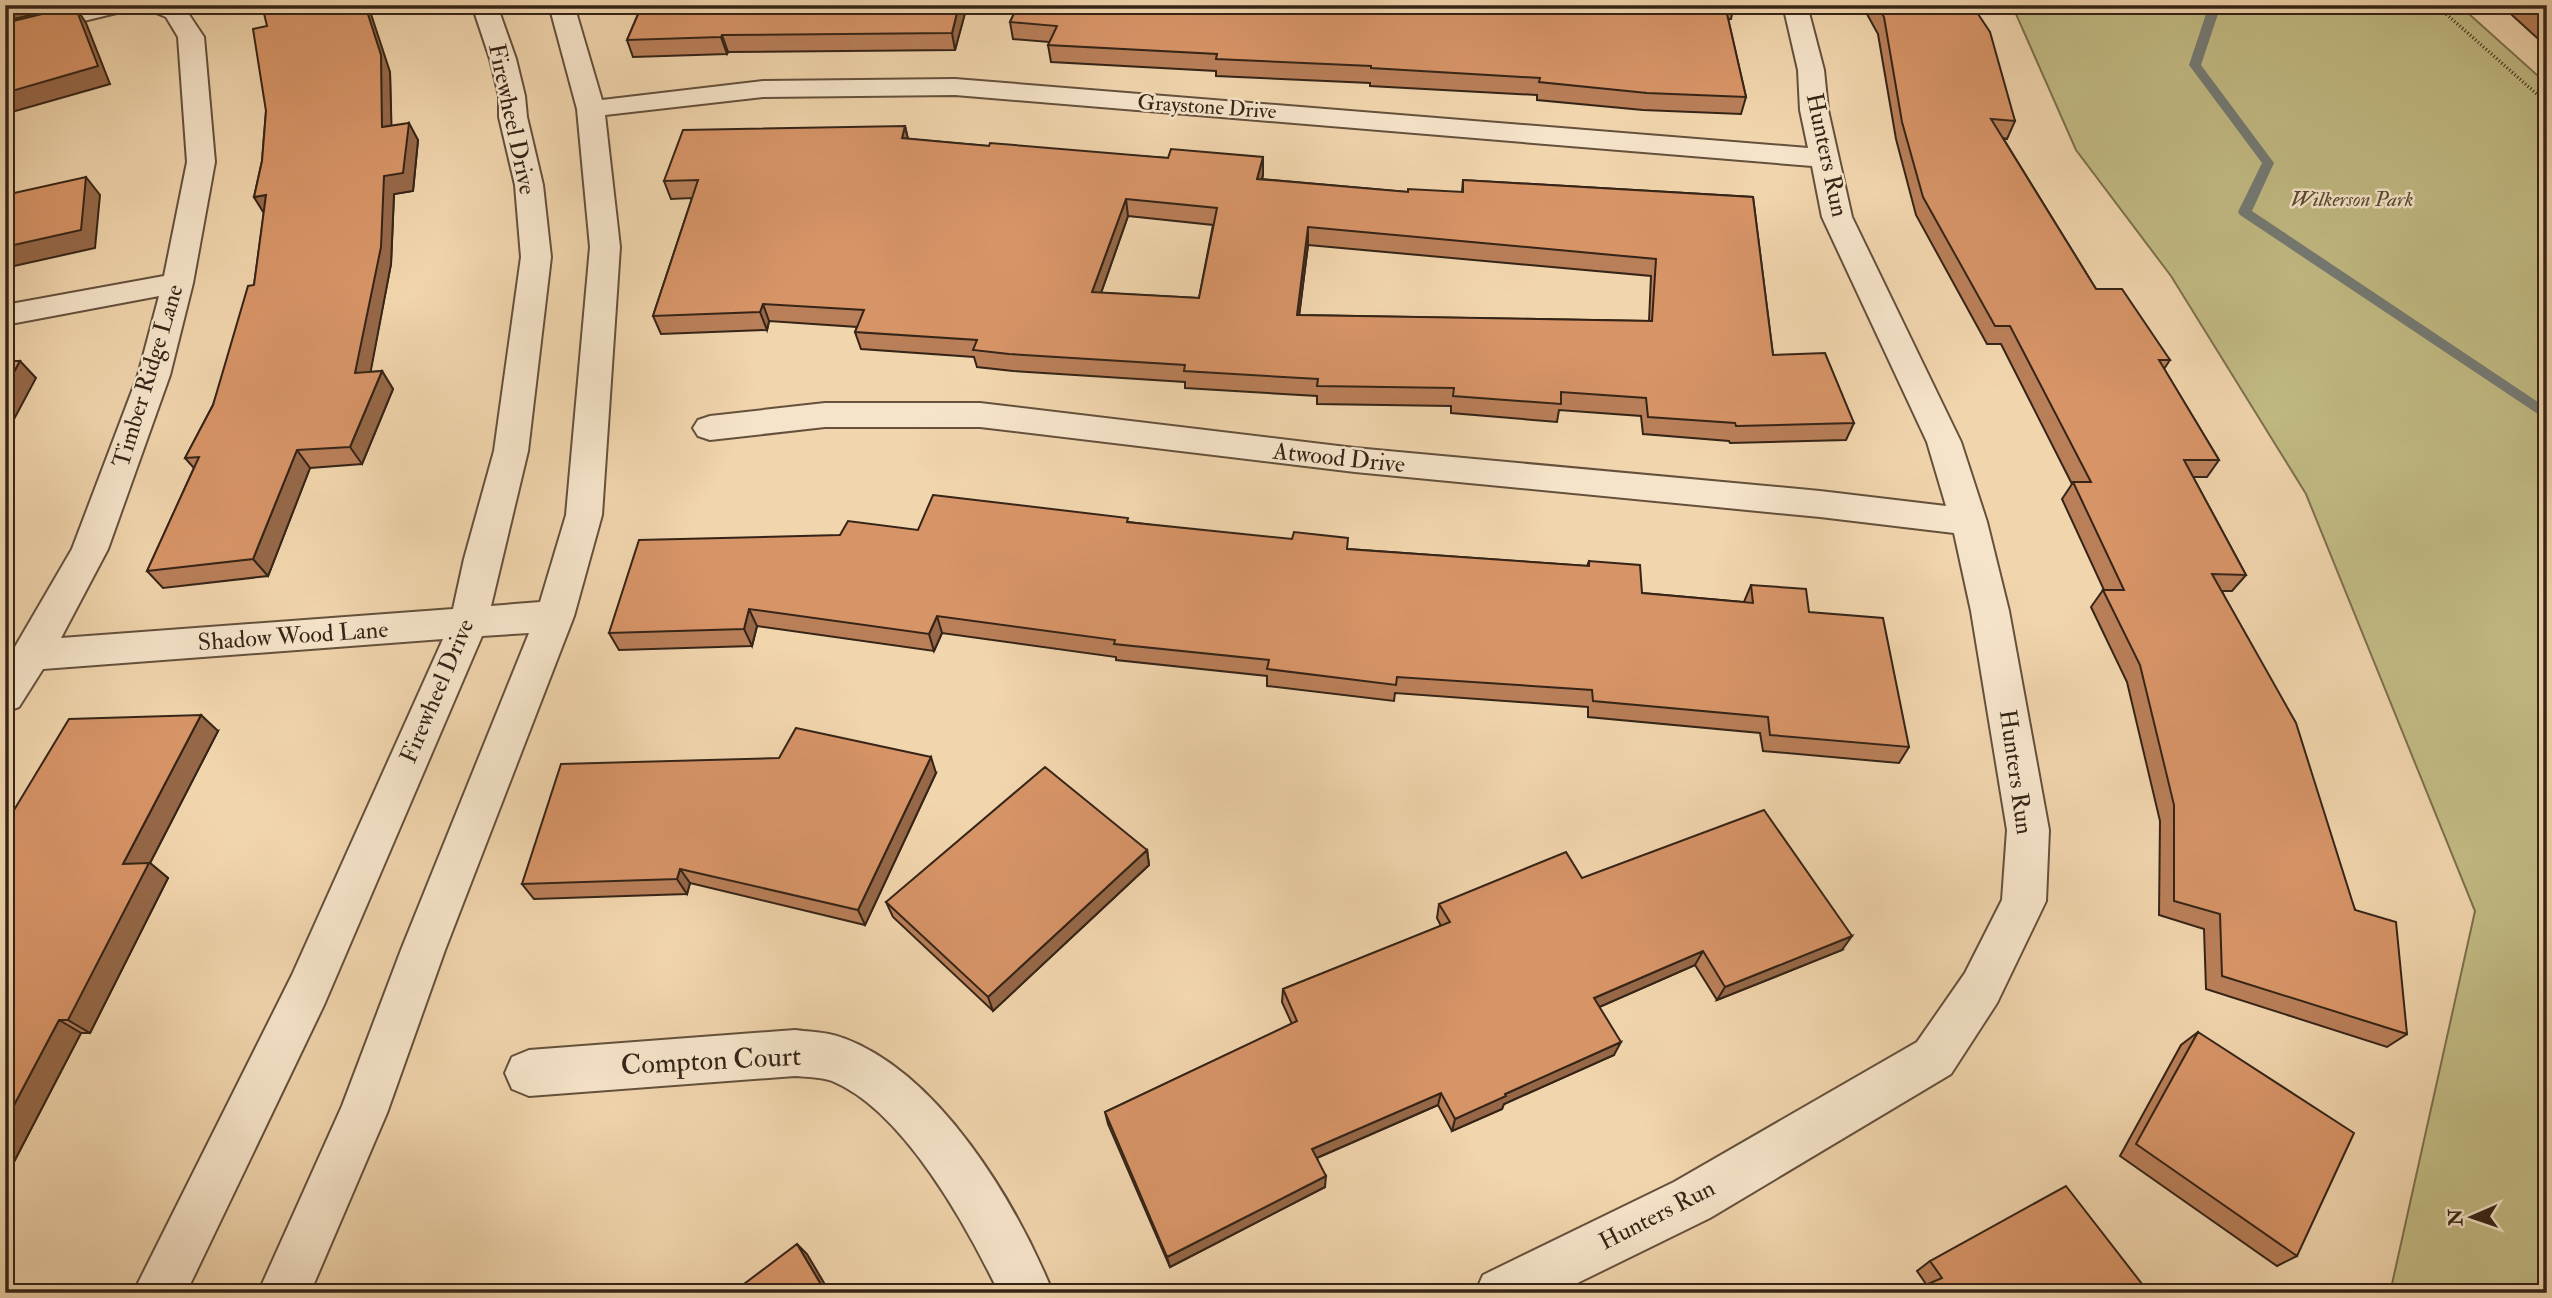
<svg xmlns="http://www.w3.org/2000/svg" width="2552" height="1298" viewBox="0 0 2552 1298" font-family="'IM FELL Double Pica',serif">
<rect width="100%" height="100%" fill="#f1d5ad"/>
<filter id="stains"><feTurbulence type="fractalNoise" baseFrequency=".00286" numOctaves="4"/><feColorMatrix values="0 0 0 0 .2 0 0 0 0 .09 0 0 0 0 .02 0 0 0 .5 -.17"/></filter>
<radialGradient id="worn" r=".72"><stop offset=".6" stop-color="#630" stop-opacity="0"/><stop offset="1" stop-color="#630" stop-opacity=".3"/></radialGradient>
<path fill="#c2bb84" stroke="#7c704e" stroke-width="2" d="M 2012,5 L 2459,5 L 2547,84 L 2547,1293 L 2390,1293 L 2475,911 L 2306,494 L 2171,276 L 2076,150 Z"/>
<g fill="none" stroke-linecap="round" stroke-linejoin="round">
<path fill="#757c76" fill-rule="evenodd" d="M 2209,5 L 2221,5 L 2201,65 L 2274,163 L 2252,211 L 2547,408 L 2547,420 L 2240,215 L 2238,212 L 2262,163 L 2189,65 Z"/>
<g stroke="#64503c" stroke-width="4">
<path id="minor" d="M 87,5 L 132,5 L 129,10 L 5,40 L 5,24 Z
M 146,5 L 184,7 L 204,37 L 215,162 L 193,283 L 170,375 L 108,549 L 61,638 L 453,609 L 464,559 L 494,451 L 521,257 L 515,185 L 499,117 L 499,96 L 490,59 L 472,5 L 497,5 L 516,59 L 525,96 L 527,117 L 543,185 L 551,257 L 528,451 L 491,606 L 540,602 L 566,515 L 590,247 L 577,109 L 549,5 L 574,5 L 602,100 L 763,81 L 955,79 L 1808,148 L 1800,110 L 1798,70 L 1783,5 L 1807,5 L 1824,70 L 1828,110 L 1852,217 L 1961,442 L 1987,522 L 2009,611 L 2049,830 L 2046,901 L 1997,1003 L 1951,1074 L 1710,1218 L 1557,1293 L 1475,1293 L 1483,1275 L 1674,1182 L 1917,1042 L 1965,973 L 2002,900 L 2007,830 L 1971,611 L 1954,533 L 1820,517 L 1355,472 L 980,427 L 825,427 L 710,440 L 698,436 L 693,428 L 698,420 L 710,416 L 825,403 L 980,403 L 1355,448 L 1820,491 L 1946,506 L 1927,442 L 1822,217 L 1812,166 L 955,95 L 763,97 L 605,115 L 620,247 L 602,515 L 574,616 L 445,950 L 387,1113 L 310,1293 L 258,1293 L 342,1106 L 401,950 L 529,633 L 482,636 L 324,1005 L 186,1293 L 133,1293 L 292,975 L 443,639 L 43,669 L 19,707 L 5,712 L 5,664 L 72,549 L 138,375 L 159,296 L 5,325 L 5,305 L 164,276 L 187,162 L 178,37 L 166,17 L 149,10 Z
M 795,1030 C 810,1032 828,1032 843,1038 C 939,1073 1016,1202 1053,1293 L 999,1293 C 967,1226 903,1110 832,1081 C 822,1077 806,1077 795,1076 L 529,1096 L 512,1089 L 505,1073 L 512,1057 L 529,1050 Z"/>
</g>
<path stroke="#352417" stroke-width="3.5" stroke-dasharray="1 2.5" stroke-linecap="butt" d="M 2436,5 L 2547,103"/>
<use href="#minor" fill="#f6e4ca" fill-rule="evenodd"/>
</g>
<path fill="#b97f59" stroke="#352417" stroke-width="2" fill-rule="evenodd" d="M 642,5 L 967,5 L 955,50 L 728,52 L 727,54 L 633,57 L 627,40 Z
M 1018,5 L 1734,5 L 1731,19 L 1728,19 L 1746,97 L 1741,114 L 1643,110 L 1537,100 L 1537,95 L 1370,86 L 1370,83 L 1216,76 L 1216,71 L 1051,62 L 1048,45 L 1050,42 L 1013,39 L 1010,22 Z
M 1862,5 L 1972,5 L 2015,121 L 2007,139 L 2003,138 L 2096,289 L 2170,360 L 2164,369 L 2219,460 L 2207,477 L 2193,477 L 2246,575 L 2232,591 L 2222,591 L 2407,1034 L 2387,1047 L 2206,989 L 2204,929 L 2159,915 L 2160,821 L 2127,682 L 2091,607 L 2103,590 L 2104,590 L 2062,499 L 2072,484 L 2001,344 L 1987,344 L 1916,215 L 1896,139 L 1878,34 Z
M 2501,5 L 2547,5 L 2547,47 Z
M 390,72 L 391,125 L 418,140 L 413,191 L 394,194 L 391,264 L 370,372 L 382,371 L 393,389 L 362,464 L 310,468 L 268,576 L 163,588 L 147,571 L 194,468 L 185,458 L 213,405 L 254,285 L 264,212 L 254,197 L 262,161 L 266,111 Z
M 905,126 L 908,139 L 989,146 L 1168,158 L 1263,157 L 1263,175 L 1262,179 L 1408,192 L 1462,192 L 1463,180 L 1753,197 L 1773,355 L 1854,423 L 1846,440 L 1730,443 L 1729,441 L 1643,434 L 1641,416 L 1559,410 L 1557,422 L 1451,413 L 1451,406 L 1317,404 L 1317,396 L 1185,388 L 1185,382 L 1013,371 L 977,367 L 974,357 L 861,349 L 855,332 L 857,327 L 769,321 L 767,330 L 661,334 L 653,316 L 692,198 L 671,199 L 664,181 ZM 1128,216 L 1213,225 L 1199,298 L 1101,293 ZM 1308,245 L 1651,276 L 1649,321 L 1299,315 Z
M 1128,522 L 1348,549 L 1587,566 L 1589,561 L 1642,593 L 1744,602 L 1751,585 L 1809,612 L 1909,747 L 1899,763 L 1763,751 L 1760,733 L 1588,717 L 1588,707 L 1395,693 L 1394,701 L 1267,686 L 1267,676 L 1116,660 L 1116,657 L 942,633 L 934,651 L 757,626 L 752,646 L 619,650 L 609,633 L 840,535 L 918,530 Z
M 218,731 L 150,863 L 168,878 L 90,1033 L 81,1033 L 5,1179 L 5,825 Z
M 936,773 L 865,925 L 690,883 L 687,894 L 534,899 L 522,884 Z
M 1147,850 L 1149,865 L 993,1011 L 893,917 L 886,902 Z
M 1582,878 L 1842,950 L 1717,1000 L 1695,965 L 1599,1007 L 1614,1055 L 1504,1104 L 1502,1109 L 1452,1131 L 1438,1105 L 1317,1158 L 1325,1187 L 1170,1267 L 1108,1124 L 1105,1112 L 1292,1024 L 1282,1002 L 1283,989 L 1441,926 L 1437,918 L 1439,904 Z
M 2198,1032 L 2297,1256 L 2277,1266 L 2120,1156 L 2181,1045 Z
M 1930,1261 L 2149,1293 L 1926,1284 L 1917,1271 Z"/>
<path fill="#966848" stroke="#352417" stroke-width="2" d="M 5,5 L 74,5 L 5,21 Z
M 365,5 L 368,5 L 390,72 L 392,144 L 382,127 Z
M 959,5 L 967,6 L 955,50 L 952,33 Z
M 75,6 L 86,23 L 110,84 L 5,114 L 5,93 Z
M 722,35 L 728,52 L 727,54 L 721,37 Z
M 409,123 L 418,140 L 413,191 L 394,194 L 391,264 L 367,391 L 355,373 L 384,176 Z
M 905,126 L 909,144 L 902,138 Z
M 1263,157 L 1263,175 L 1257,196 L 1257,179 Z
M 86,177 L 100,195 L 95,248 L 5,268 L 5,247 Z
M 266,195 L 265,215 L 254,197 Z
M 1126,199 L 1128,216 L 1095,310 L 1092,292 Z
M 1308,227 L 1308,245 L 1297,333 L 1297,315 Z
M 763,304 L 769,321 L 767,330 L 760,312 Z
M 20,361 L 36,378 L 5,436 L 5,388 Z
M 382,371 L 393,389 L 362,464 L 350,447 Z
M 297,450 L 310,468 L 268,576 L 253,559 Z
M 749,609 L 757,626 L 752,646 L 744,629 Z
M 937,616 L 942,633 L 934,651 L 929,634 Z
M 201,715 L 218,731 L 150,863 L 168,878 L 90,1033 L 68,1020 L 123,864 Z
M 931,757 L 936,773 L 865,925 L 858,910 Z
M 1147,850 L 1149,865 L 993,1011 L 988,997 Z
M 680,869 L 690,883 L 687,894 L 677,879 Z
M 1852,936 L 1842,950 L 1717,1000 L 1725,987 Z
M 1703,951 L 1695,965 L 1588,1012 L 1594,998 Z
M 59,1020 L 81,1033 L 5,1179 L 5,1122 Z
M 1621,1042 L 1614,1055 L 1504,1104 L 1502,1109 L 1452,1131 L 1455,1119 L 1505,1094 Z
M 1441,1093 L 1438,1105 L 1312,1160 L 1312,1149 Z
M 1326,1176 L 1325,1187 L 1170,1267 L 1167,1257 Z
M 797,1244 L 807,1254 L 830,1293 L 826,1293 Z"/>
<path fill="#d79467" stroke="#352417" stroke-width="2" fill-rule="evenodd" d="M 262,5 L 365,5 L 381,55 L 382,127 L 409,123 L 403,173 L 384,176 L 381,247 L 355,373 L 382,371 L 350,447 L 297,450 L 253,559 L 147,571 L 199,457 L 185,458 L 213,405 L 248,286 L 254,285 L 266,195 L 254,197 L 262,161 L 266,111 L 253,29 L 267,26 Z
M 642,5 L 959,5 L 952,33 L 722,35 L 721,37 L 627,40 Z
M 1018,5 L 1725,5 L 1746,97 L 1647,93 L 1539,82 L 1540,78 L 1371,68 L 1371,66 L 1216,59 L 1217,54 L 1048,45 L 1057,26 L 1010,22 Z
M 1877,5 L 1972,5 L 1990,32 L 2015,121 L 1991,119 L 2096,289 L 2122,289 L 2170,360 L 2159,360 L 2219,460 L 2184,460 L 2246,575 L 2212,574 L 2296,723 L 2355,910 L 2396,922 L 2407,1034 L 2222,976 L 2220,914 L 2174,901 L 2174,805 L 2140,665 L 2103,590 L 2124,590 L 2073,482 L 2091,482 L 2010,326 L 1995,326 L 1923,197 L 1902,122 L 1884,17 Z
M 2532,5 L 2547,5 L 2547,18 Z
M 75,6 L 98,66 L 5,93 L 5,23 Z
M 905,126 L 902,138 L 989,146 L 990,143 L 1168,158 L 1171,149 L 1263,157 L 1257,179 L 1408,192 L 1408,189 L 1463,192 L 1463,180 L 1753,197 L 1773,355 L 1825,353 L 1854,423 L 1736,426 L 1735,423 L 1648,417 L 1646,398 L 1561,392 L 1561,404 L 1453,396 L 1454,388 L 1317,386 L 1318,379 L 1184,371 L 1185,365 L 1009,354 L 973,350 L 977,340 L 855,332 L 864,310 L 763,304 L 760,312 L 653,316 L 698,180 L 664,181 L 683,130 ZM 1126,199 L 1217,208 L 1199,298 L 1092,292 ZM 1308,227 L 1656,259 L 1652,321 L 1297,315 Z
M 86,177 L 81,230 L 5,247 L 5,195 Z
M 5,361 L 20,361 L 5,388 Z
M 933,495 L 1128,518 L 1127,522 L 1292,539 L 1294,532 L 1348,538 L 1347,549 L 1589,566 L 1589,561 L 1640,565 L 1642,593 L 1753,603 L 1751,585 L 1806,589 L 1809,612 L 1883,618 L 1909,747 L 1770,735 L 1768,717 L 1593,701 L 1592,690 L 1397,677 L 1396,685 L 1267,669 L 1269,660 L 1114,644 L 1115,640 L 937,616 L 929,634 L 749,609 L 744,629 L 609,633 L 639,540 L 840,535 L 848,521 L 918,530 Z
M 201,715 L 123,864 L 149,863 L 68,1020 L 59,1020 L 5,1122 L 5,825 L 69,719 Z
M 796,728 L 931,757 L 858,910 L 680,869 L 677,879 L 522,884 L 561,764 L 779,758 Z
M 1045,767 L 1147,850 L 988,997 L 886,902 Z
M 1764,810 L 1852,936 L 1725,987 L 1703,951 L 1594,998 L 1621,1042 L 1505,1094 L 1506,1096 L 1455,1119 L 1441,1093 L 1312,1149 L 1326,1176 L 1167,1257 L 1105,1112 L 1297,1021 L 1283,989 L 1450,922 L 1439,904 L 1566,852 L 1582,878 Z
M 2198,1032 L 2354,1133 L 2297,1256 L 2136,1144 Z
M 2066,1186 L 2149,1293 L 1907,1293 L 1942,1278 L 1930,1261 Z
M 797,1244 L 826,1293 L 732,1293 Z"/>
<g text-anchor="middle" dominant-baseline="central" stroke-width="5" stroke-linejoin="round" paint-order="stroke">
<g font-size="21" fill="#352417" stroke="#f6e4ca">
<text transform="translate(1207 107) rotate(4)">Graystone Drive</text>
</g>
<g font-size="21" font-style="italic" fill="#584a32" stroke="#f6e4ca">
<text x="2352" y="199">Wilkerson Park</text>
</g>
<g font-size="24" fill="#352417" stroke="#f6e4ca">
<text transform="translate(512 119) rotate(78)">Firewheel Drive</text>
<text transform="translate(1827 155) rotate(78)">Hunters Run</text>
<text transform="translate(148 376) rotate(-73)">Timber Ridge Lane</text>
<text transform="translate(1339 458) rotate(6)">Atwood Drive</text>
<text transform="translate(293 636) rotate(-4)">Shadow Wood Lane</text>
<text transform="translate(437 691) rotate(-67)">Firewheel Drive</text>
<text transform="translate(2016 772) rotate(82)">Hunters Run</text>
<text transform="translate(1657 1215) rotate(-27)">Hunters Run</text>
</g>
<g font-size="28" fill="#352417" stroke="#f6e4ca">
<text transform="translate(711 1061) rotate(-3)">Compton Court</text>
</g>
</g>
<rect width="2552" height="1298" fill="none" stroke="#f1d5ad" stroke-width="28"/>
<rect x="7" y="7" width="2538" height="1284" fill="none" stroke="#352417" stroke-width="3.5"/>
<rect x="14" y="14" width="2524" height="1270" fill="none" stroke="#352417" stroke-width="2"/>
<g transform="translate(2472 1217) rotate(268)" stroke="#f6e4ca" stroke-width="5" paint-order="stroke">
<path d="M0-5L12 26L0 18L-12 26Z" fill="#352417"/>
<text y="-10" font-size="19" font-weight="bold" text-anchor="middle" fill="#352417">N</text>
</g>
<rect width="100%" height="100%" filter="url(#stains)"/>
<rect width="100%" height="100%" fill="url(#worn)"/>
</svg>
